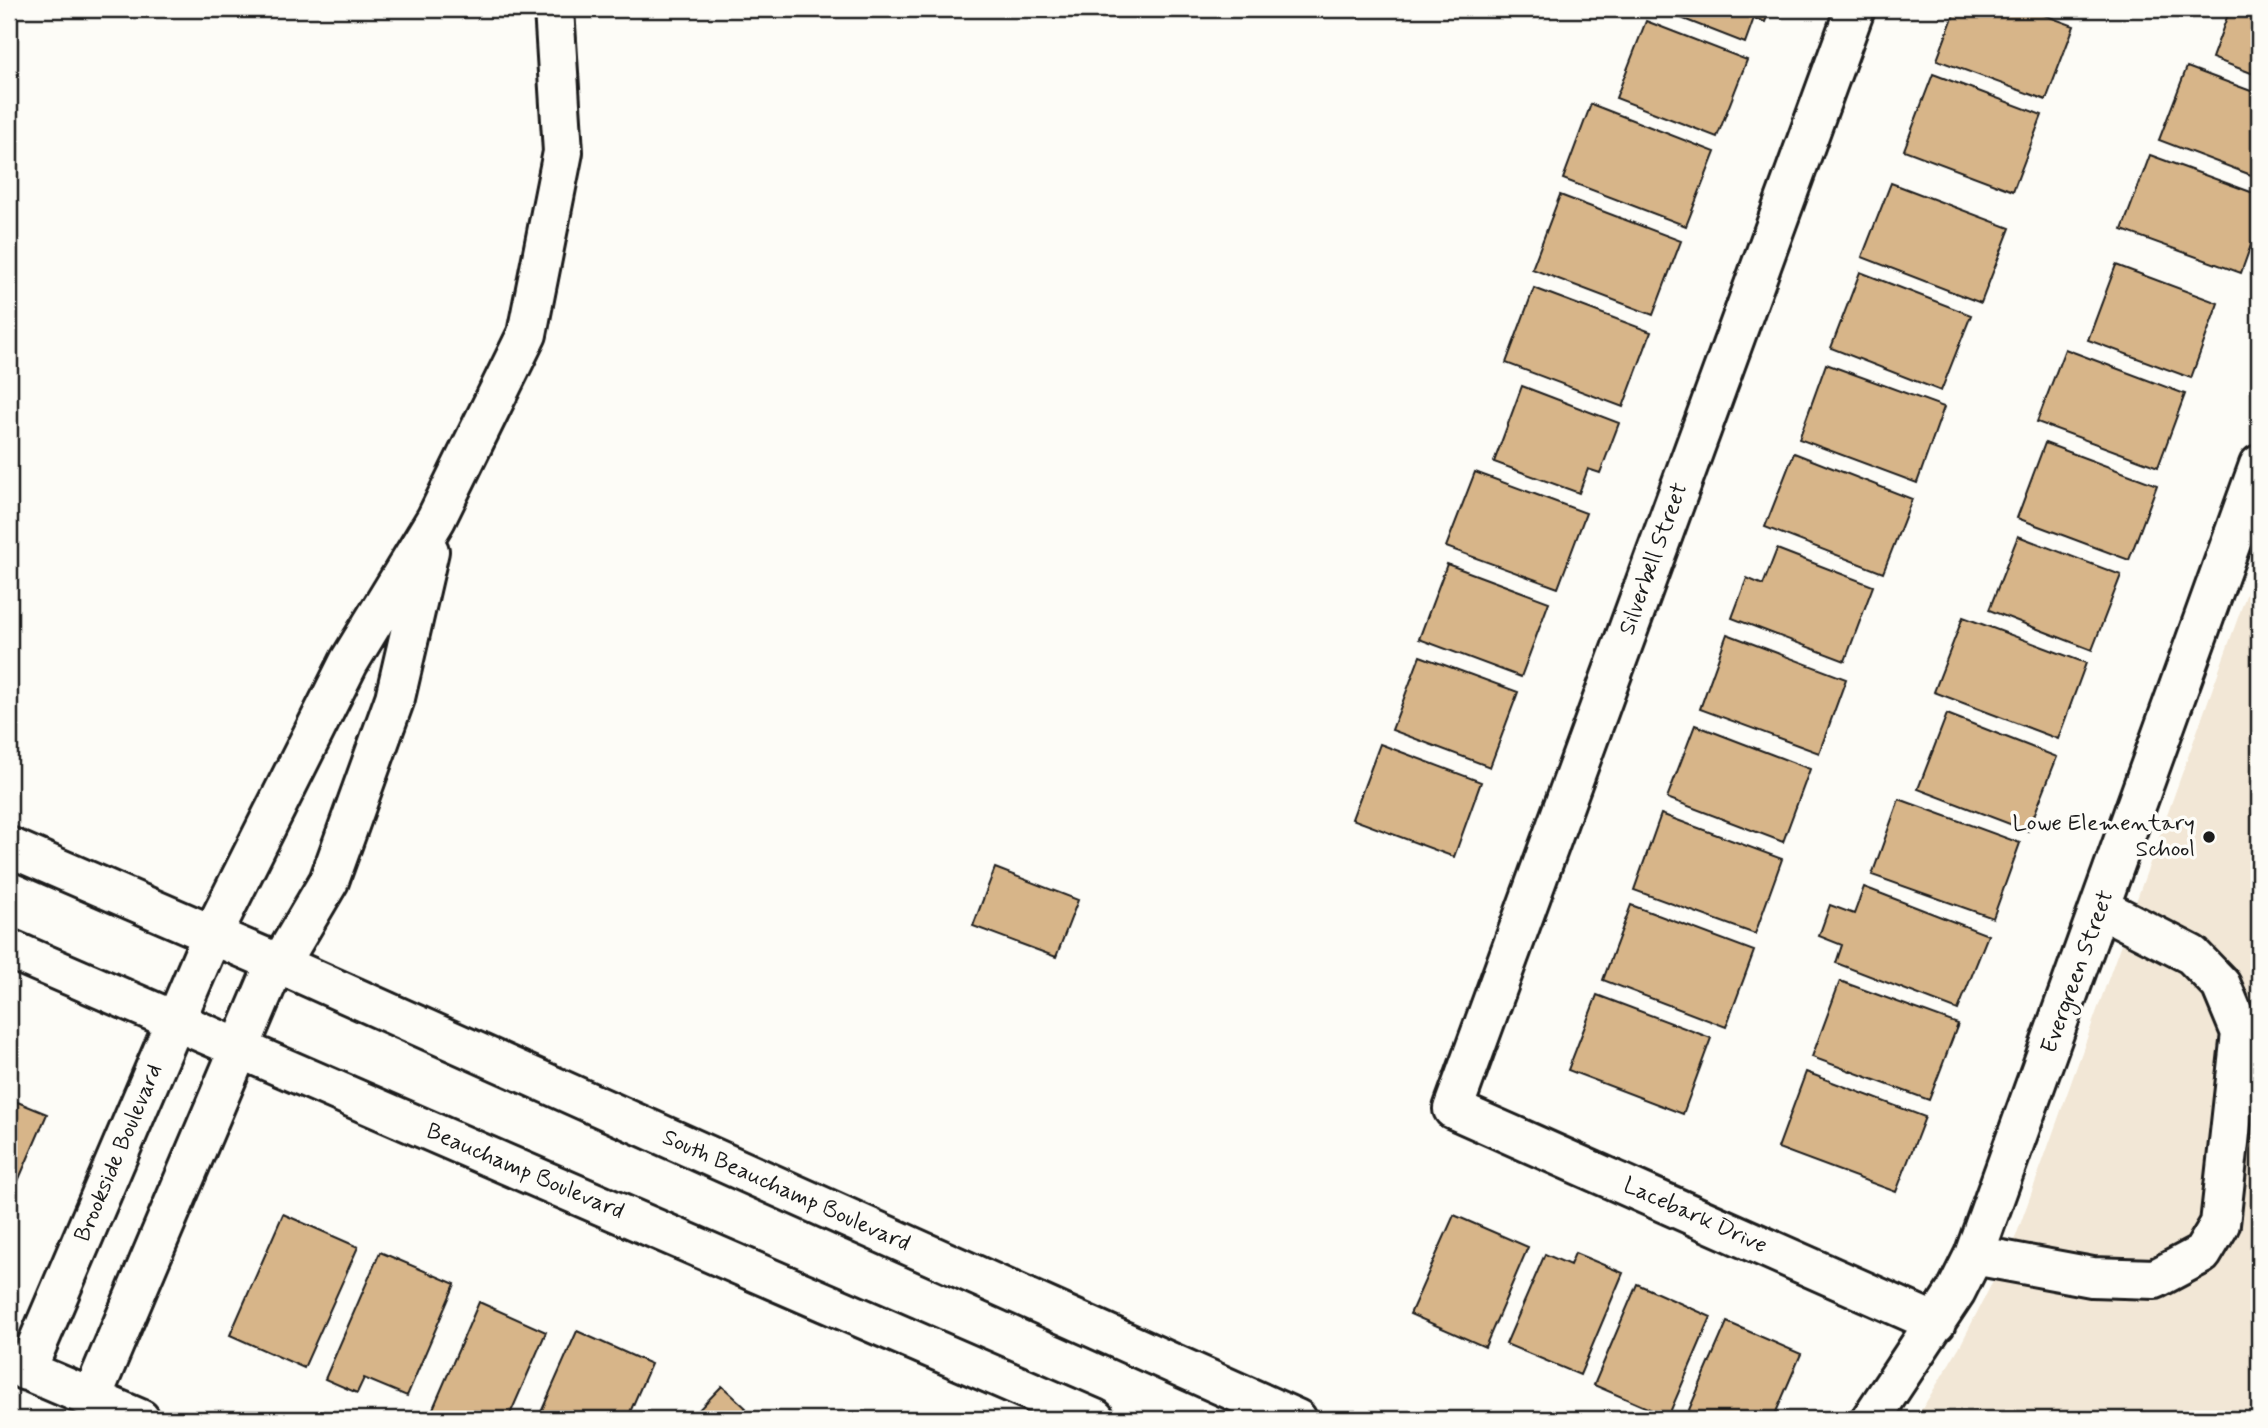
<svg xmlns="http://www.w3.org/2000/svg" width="2268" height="1428" viewBox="0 0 2268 1428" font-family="Mynerve,sans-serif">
<rect width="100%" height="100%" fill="#fdfcf7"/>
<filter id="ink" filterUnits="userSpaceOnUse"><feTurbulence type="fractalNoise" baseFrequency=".0143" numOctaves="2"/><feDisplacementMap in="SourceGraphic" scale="14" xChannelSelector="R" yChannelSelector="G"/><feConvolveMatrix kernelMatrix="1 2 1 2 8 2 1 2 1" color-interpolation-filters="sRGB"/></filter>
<g filter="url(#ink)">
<path fill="#f2e7d6" d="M 2259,559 L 2259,1419 L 1916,1419 L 1961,1344 L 2016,1236 Z"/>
<path fill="#d7b589" stroke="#1c1c1c" stroke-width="2" d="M 1658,9 L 1770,9 L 1765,22 L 1754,18 L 1745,43 Z
M 1956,9 L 2028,9 L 2074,26 L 2046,100 L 1937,60 Z
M 2230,9 L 2259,9 L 2259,76 L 2212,58 Z
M 1646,21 L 1747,60 L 1717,137 L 1616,98 Z
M 2187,67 L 2259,94 L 2259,178 L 2159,140 Z
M 1933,74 L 2042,115 L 2013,191 L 1904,150 Z
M 1591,104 L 1715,152 L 1686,226 L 1563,179 Z
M 2150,155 L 2259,195 L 2259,223 L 2241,273 L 2122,230 Z
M 1891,183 L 2010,228 L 1981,303 L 1862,257 Z
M 1560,195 L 1681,241 L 1653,315 L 1532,269 Z
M 2116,265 L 2218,303 L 2191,378 L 2088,340 Z
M 1860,272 L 1971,315 L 1941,391 L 1831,348 Z
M 1534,288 L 1651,332 L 1623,407 L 1506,363 Z
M 2065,349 L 2185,394 L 2158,467 L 2037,422 Z
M 1826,364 L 1944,407 L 1917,483 L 1799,439 Z
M 1522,386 L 1619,423 L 1600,473 L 1588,469 L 1579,493 L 1494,462 Z
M 2045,443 L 2157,485 L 2129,560 L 2017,518 Z
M 1794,453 L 1912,499 L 1883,573 L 1765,527 Z
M 1475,472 L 1586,513 L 1558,588 L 1446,547 Z
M 2018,536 L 2121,575 L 2092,650 L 1989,610 Z
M 1777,549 L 1873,586 L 1845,661 L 1732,618 L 1747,578 L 1763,585 Z
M 1447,564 L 1549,602 L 1521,677 L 1419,639 Z
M 1963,617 L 2086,663 L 2058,739 L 1934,692 Z
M 1727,634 L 1846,679 L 1819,753 L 1700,709 Z
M 1420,656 L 1518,692 L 1490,767 L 1392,730 Z
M 1947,714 L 2057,757 L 2028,831 L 1918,789 Z
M 1695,725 L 1810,769 L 1783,842 L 1667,798 Z
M 1380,744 L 1481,782 L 1454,857 L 1352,819 Z
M 1899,799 L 2020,843 L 1993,918 L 1872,875 Z
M 1661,814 L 1782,859 L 1755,934 L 1634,890 Z
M 995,868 L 1078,900 L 1056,957 L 973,926 Z
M 1864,887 L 1988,935 L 1958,1010 L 1836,963 L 1842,945 L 1819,936 L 1830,905 L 1854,914 Z
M 1631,905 L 1754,951 L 1726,1027 L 1603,980 Z
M 1840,981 L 1958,1024 L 1929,1100 L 1812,1057 Z
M 1597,995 L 1711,1038 L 1683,1114 L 1568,1070 Z
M 1806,1072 L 1925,1117 L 1896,1192 L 1778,1148 Z
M 15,1101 L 47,1114 L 9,1202 L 9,1113 Z
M 283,1214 L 358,1247 L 304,1368 L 230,1335 Z
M 1454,1215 L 1528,1247 L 1485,1347 L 1410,1314 Z
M 380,1252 L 455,1284 L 407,1396 L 364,1378 L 357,1393 L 325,1379 Z
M 1575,1253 L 1623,1273 L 1580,1375 L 1506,1344 L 1545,1254 L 1570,1265 Z
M 1637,1284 L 1711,1317 L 1668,1417 L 1594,1385 Z
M 479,1302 L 546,1332 L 508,1419 L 432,1419 L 429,1418 Z
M 1727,1322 L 1801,1354 L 1773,1419 L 1685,1419 Z
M 577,1331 L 651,1364 L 627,1419 L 538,1419 Z
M 722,1386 L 746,1408 L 737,1418 L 739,1419 L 690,1419 Z"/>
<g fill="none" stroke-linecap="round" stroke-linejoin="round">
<g stroke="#1c1c1c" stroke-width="44">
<path id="minor" d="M 1855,9 L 1453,1109 L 1936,1323
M 9,847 L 280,964 L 1297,1419
M 9,949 L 1095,1419
M 280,964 L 329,881 L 395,698 L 429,551
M 1974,1255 L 2092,1277 L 2155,1279 L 2202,1254 L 2220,1224 L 2241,1033 L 2221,985 L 2192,955 L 2101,908
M 9,1363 L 140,1419
M 26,1371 L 212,935 L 349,662 L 436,519 L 527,334 L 563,152 L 554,9
M 91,1399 L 276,962
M 1871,1419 L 1956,1291 L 1974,1255 L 2259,465"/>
</g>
<use href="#minor" stroke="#fdfcf7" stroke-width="38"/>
</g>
</g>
<circle fill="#1c1c1c" stroke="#fdfcf7" stroke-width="2.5" cx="2209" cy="837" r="7"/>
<g text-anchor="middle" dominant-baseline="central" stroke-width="7" stroke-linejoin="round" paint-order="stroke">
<g font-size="23" fill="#1c1c1c" stroke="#fdfcf7">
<text transform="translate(1654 559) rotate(-70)">Silverbell Street</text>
<text transform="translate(2078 972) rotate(-70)">Evergreen Street</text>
<text transform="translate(119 1153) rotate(-67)">Brookside Boulevard</text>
<text transform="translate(525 1172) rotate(23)">Beauchamp Boulevard</text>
<text transform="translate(786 1191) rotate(24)">South Beauchamp Boulevard</text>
<text transform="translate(1695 1216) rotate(24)">Lacebark Drive</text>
</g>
<g font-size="23" fill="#1c1c1c" stroke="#fdfcf7" text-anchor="end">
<text x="2195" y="824">Lowe Elementary<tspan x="2195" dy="26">School</tspan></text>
</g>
</g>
<rect width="2268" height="1428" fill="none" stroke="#fdfcf7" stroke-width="35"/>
<rect x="18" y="18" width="2233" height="1393" fill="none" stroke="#1c1c1c" stroke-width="2.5" filter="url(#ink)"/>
</svg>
